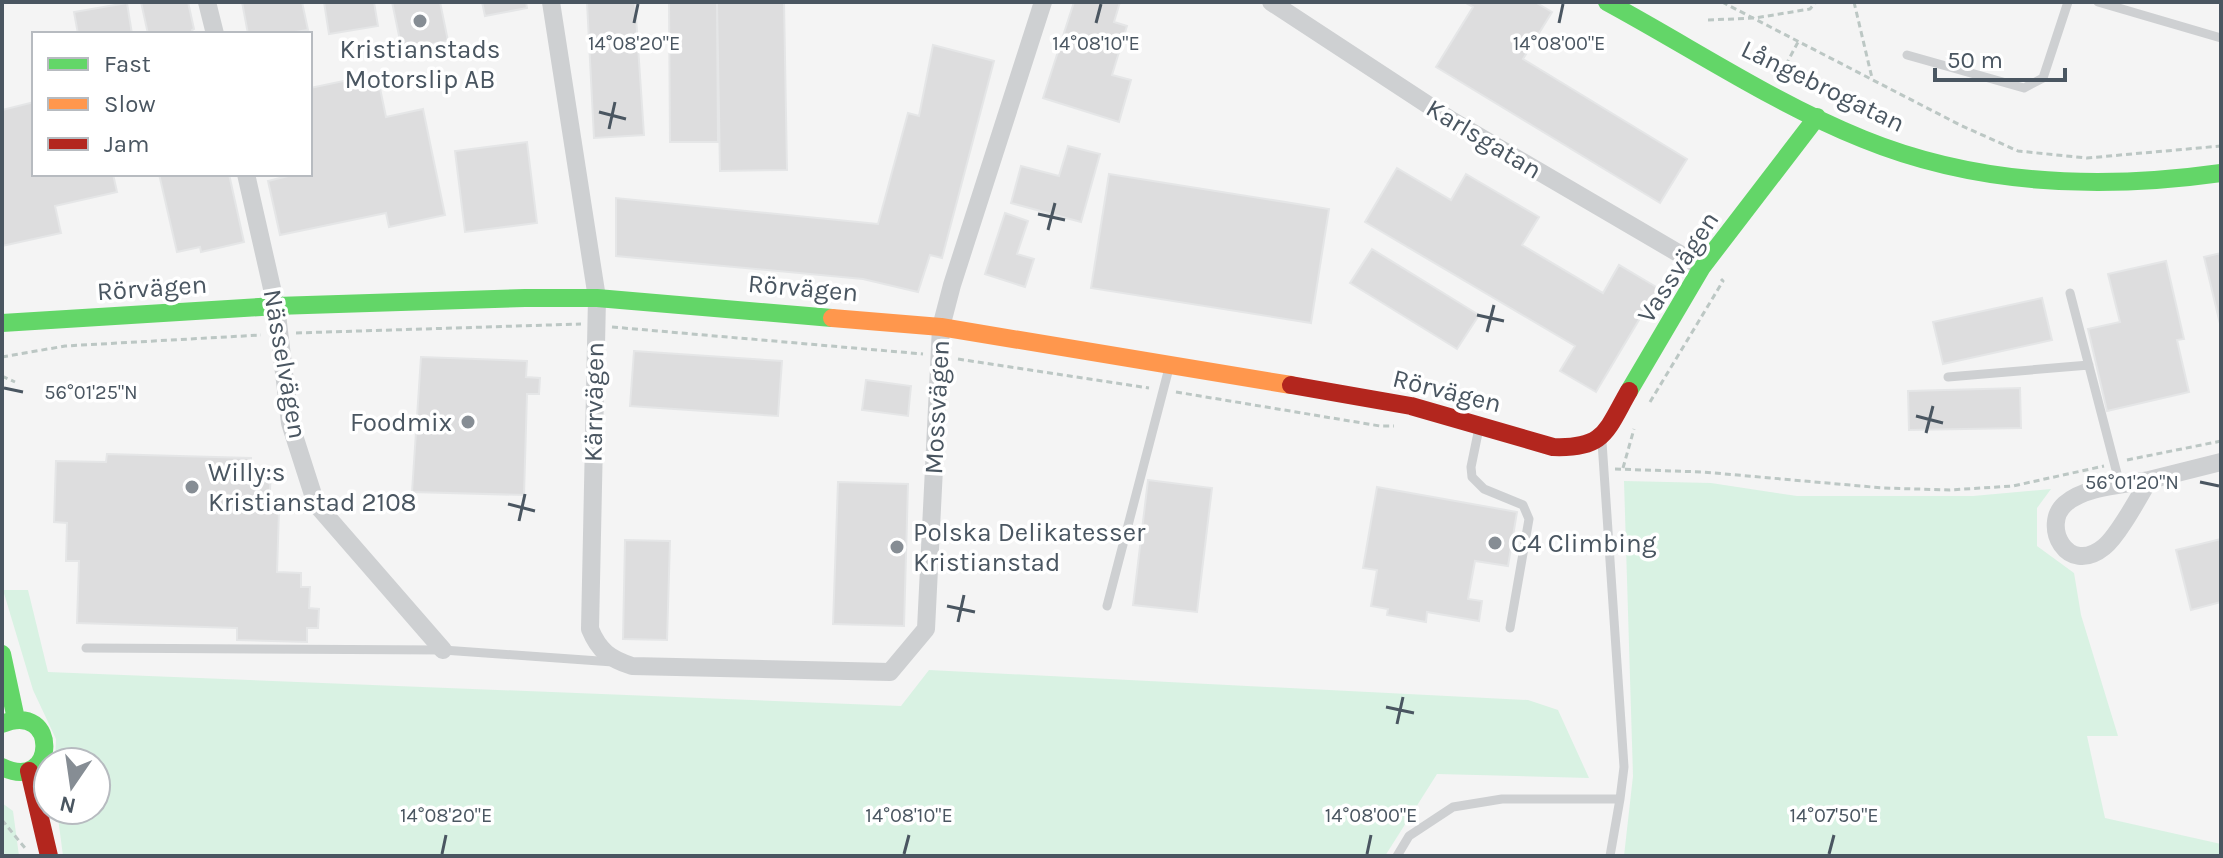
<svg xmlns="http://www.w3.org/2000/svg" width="2223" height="858" viewBox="0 0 2223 858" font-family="Karla,sans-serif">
<rect width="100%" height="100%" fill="#f4f4f4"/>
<path fill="#d9f2e3" d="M 1624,481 L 1711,483 L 1797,496 L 1973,496 L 2051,489 L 2037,508 L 2037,546 L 2074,573 L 2081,615 L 2118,736 L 2087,736 L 2105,818 L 2221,844 L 2221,856 L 1624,856 L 1633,776 Z
M 3,590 L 28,590 L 48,672 L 901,706 L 929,670 L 1528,700 L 1558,710 L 1589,778 L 1437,774 L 1385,856 L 63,856 L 57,810 L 96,810 L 96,762 L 55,762 L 56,739 L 33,690 Z
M 2,803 L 13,811 L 19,856 L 2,856 Z"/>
<path fill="#ddddde" stroke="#e5e6e7" stroke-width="2" d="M 141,2 L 188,2 L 194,29 L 192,30 L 193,34 L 148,34 Z
M 242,2 L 302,2 L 308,30 L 283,34 L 248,34 Z
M 324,2 L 374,2 L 378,26 L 329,34 Z
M 392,2 L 440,2 L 448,41 L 402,50 Z
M 482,2 L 526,2 L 527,8 L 485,16 Z
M 587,2 L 635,2 L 644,135 L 594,138 Z
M 669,2 L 717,2 L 718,142 L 670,142 Z
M 717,2 L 784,2 L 787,170 L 720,171 Z
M 1074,2 L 1120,2 L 1114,22 L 1127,26 L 1112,75 L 1131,80 L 1119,122 L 1043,98 Z
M 1464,2 L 1535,2 L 1552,12 L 1523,59 L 1687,159 L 1660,203 L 1436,67 L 1473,7 Z
M 127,3 L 132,34 L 78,34 L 74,12 Z
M 933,45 L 994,61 L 942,258 L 930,255 L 918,292 L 863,279 L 616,256 L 616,198 L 878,224 L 908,113 L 919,116 Z
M 377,74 L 386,117 L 423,109 L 445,215 L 389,227 L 386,213 L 280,235 L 268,181 L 296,174 L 310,174 L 310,88 Z
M 34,102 L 34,174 L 113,174 L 117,192 L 55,206 L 61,233 L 2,246 L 2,110 Z
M 527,142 L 537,223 L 465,232 L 455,151 Z
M 1068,146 L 1100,154 L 1081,222 L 1011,203 L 1021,166 L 1059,176 Z
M 1397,168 L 1451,200 L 1466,174 L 1539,217 L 1522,245 L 1603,293 L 1619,265 L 1658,288 L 1596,392 L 1560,371 L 1575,346 L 1365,222 Z
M 159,174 L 229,174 L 244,242 L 201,252 L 200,247 L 177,252 Z
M 1109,174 L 1329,209 L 1311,323 L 1091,288 Z
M 1005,213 L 1028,221 L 1017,254 L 1034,259 L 1025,287 L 985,274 Z
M 1372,249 L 1479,315 L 1457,349 L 1350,283 Z
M 2221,253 L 2221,328 L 2204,257 Z
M 2166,261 L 2184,339 L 2177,340 L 2189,392 L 2107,411 L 2088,329 L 2120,322 L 2108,274 Z
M 2042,298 L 2052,340 L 1943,364 L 1933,322 Z
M 634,351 L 782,361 L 778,416 L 630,406 Z
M 421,357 L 527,361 L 526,377 L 540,378 L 539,394 L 527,394 L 524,495 L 412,492 Z
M 866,380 L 911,386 L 908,416 L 862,410 Z
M 2020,388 L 2021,428 L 1909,430 L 1908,391 Z
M 107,454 L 251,458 L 251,469 L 271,470 L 269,509 L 279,510 L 277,572 L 301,573 L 301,587 L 310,587 L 309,608 L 319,609 L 318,628 L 307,628 L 307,642 L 237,640 L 237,628 L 77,623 L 79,561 L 66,561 L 67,523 L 54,522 L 56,461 L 106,462 Z
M 1148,480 L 1212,488 L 1197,612 L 1133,605 Z
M 838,482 L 908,484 L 904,626 L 833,624 Z
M 1377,487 L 1517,512 L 1508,566 L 1475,561 L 1468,599 L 1482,601 L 1479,621 L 1427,612 L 1426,622 L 1387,615 L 1388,609 L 1371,606 L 1377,570 L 1363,568 Z
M 2221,539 L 2221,602 L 2191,610 L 2176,550 Z
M 625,540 L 670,541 L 667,640 L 623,639 Z"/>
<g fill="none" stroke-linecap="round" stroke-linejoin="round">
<path stroke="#bcc7c4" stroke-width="3" stroke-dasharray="6 4" stroke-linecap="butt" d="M 1675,2 L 1676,3
M 1722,2 L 1960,125 L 2018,151 L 2087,158 L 2221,146
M 1854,2 L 1872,78
M 1708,20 L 1755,18 L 1810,9 L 1816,2
M 1781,74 L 1798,42
M 612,327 L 923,354
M 296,333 L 581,324
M 2,357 L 65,346 L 261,335
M 958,359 L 1149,388
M 2,376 L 15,382
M 1176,392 L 1380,426 L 1394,426
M 1650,402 L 1723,281 L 1721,279
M 2127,460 L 2221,441
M 1623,468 L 1634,429
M 1615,469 L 1703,472 L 1883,488 L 1950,490 L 2013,486 L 2104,466
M 2,820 L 25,848"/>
<path stroke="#ced0d2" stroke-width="9" d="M 2098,2 L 2221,38
M 1907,55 L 2024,88 L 2043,78 L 2068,2
M 2070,293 L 2120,485
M 1948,377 L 2089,365
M 1479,428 L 1471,467 L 1472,477 L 1484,489 L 1523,505 L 1529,519 L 1510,628
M 1107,606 L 1169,368
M 86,648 L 443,650 L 613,662
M 1397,856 L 1409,836 L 1453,807 L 1502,799 L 1620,799 L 1624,767 L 1602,442
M 1610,856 L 1620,799"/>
<path stroke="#ced0d2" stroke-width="18" d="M 207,2 L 215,34
M 551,2 L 597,298 L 590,629 C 599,651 610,659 632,666 L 890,672 L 926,629 L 941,327 L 952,285 L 1043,2
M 1271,2 L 1451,120 L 1702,267
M 246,174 L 276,306 L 290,423 L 316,504 L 443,650
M 2149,480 C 2139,497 2118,536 2104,547 C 2067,577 2041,525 2065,504 C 2085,486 2124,485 2149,480 Z
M 2149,480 L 2221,462"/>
<path stroke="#63d668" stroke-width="18" d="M 1607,2 C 1692,48 1774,103 1863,139 C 1978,186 2100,190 2221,173
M 2,323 L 276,306 L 525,298 L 597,298 L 832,318
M 1629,391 L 1702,267 L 1817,117
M 2,654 L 16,719
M 2,724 C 60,700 57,794 2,767"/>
<path stroke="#ff974d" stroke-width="18" d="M 832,318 L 941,327 L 1291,385"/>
<path stroke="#b3261e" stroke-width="18" d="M 1291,385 L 1411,406 L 1553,447 C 1605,449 1606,431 1629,391
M 29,771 L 49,856"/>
</g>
<path fill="none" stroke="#4a5661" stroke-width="3" d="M 634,23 L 638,4M 1096,23 L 1101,4M 1559,23 L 1563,4M 599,112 L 626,119M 609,129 L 615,102M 1038,214 L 1065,220M 1048,230 L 1055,203M 1477,315 L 1504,321M 1487,332 L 1494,305M 4,388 L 23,392M 1916,416 L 1943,423M 1926,433 L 1933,406M 2200,482 L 2219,486M 508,504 L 535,511M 519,521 L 525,494M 947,606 L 975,612M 958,622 L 964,595M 1386,707 L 1414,713M 1397,724 L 1403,697M 442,854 L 446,835M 904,854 L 909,835M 1367,854 L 1371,835M 1829,854 L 1834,835"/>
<g fill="#868d94" stroke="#fff" stroke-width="3">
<circle cx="420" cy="21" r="8"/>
<circle cx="468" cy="422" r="8"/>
<circle cx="192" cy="487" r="8"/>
<circle cx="1495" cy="543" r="8"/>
<circle cx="897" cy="547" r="8"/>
</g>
<g text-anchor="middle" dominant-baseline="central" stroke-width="7" stroke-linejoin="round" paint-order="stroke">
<g font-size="26" fill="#4a5661" stroke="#fff" text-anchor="start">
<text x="420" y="49" text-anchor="middle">Kristianstads<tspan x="420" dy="30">Motorslip AB</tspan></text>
<text x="452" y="422" text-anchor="end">Foodmix</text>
<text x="208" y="472">Willy:s<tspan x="208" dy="30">Kristianstad 2108</tspan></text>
<text x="913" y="532">Polska Delikatesser<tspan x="913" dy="30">Kristianstad</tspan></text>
<text x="1511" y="543">C4 Climbing</text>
</g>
<g font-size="26" fill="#4a5661" stroke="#fff">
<text transform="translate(1823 86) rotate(26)">Långebrogatan</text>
<text transform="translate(1484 139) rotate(31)">Karlsgatan</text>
<text transform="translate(1678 267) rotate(-57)">Vassvägen</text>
<text transform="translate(152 288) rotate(-4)">Rörvägen</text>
<text transform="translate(803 288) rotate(5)">Rörvägen</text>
<text transform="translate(285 364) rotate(80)">Nässelvägen</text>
<text transform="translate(1447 391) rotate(14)">Rörvägen</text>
<text transform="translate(594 402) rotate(-89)">Kärrvägen</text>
<text transform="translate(937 407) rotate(-87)">Mossvägen</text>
</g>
</g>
<g font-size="20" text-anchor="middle" fill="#4a5661" stroke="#fff" stroke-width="7" stroke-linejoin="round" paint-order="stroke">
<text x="634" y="50">14°08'20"E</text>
<text x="1096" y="50">14°08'10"E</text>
<text x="1559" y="50">14°08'00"E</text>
<text x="91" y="399">56°01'25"N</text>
<text x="2132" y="489">56°01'20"N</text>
<text x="446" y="822">14°08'20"E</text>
<text x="909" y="822">14°08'10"E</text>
<text x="1371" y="822">14°08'00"E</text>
<text x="1834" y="822">14°07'50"E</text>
</g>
<rect width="2223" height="858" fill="none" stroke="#4a5661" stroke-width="8"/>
<rect x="32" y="32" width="280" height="144" fill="#ffffff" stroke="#b7bbc0" stroke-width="2"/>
<rect x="48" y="58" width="40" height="12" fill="#63d668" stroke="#b7bbc0" stroke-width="2"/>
<text x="104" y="72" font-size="24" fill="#4a5661">Fast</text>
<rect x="48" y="98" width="40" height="12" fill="#ff974d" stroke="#b7bbc0" stroke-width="2"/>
<text x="104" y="112" font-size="24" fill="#4a5661">Slow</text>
<rect x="48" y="138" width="40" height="12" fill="#b3261e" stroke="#b7bbc0" stroke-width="2"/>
<text x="104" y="152" font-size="24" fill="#4a5661">Jam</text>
<g transform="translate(72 786) rotate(193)"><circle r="38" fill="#ffffff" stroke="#b7bbc0" stroke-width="2"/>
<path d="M0-6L14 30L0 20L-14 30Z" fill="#868d94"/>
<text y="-12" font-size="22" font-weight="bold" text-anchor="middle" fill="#4a5661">N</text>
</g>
<path d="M1935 68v12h130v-12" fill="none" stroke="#4a5661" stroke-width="4"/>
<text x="1947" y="68" font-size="24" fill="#4a5661" stroke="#ffffff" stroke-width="6" paint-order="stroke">50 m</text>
</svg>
